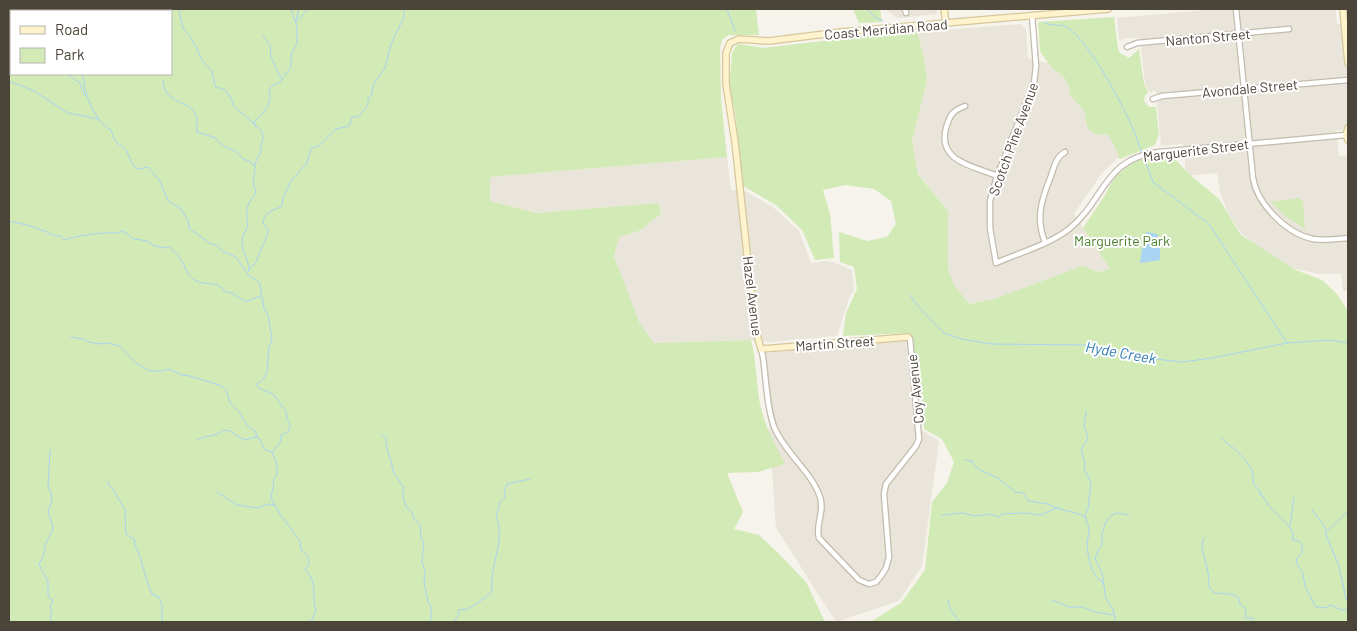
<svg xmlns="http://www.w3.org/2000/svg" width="1357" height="631" viewBox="0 0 1357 631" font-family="Barlow,sans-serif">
<rect width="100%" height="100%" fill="#f6f3ec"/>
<path fill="#eae5da" d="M 886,9 L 937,9 L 937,14 L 899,18 L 886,11 Z
M 1217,9 L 1336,9 L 1337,24 L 1348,23 L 1348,123 L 1342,130 L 1336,130 L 1339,156 L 1348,155 L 1348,291 L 1343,291 L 1341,274 L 1319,274 L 1296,269 L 1286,265 L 1253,243 L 1242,234 L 1229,215 L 1220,192 L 1217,173 L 1186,176 L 1183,144 L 1161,146 L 1156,91 L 1149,92 L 1145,85 L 1140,38 L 1126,38 L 1121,41 L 1119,39 L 1117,18 Z
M 1021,24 L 1026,29 L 1028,58 L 1048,63 L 1053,69 L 1064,77 L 1068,84 L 1070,95 L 1084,111 L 1087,126 L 1095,134 L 1109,135 L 1120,156 L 1102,173 L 1074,214 L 1110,269 L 1099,272 L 1082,266 L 994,299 L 968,304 L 954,285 L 948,268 L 948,211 L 918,173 L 912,141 L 927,80 L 924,58 L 917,32 Z
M 727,157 L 731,190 L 745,191 L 773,207 L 799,231 L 811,263 L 826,261 L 835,263 L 852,270 L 854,290 L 850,296 L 837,336 L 770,342 L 751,340 L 654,343 L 640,324 L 614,256 L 619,237 L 639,231 L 661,214 L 659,203 L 536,213 L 490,201 L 489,177 Z
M 906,341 L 915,426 L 939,441 L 922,566 L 899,601 L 836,622 L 776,528 L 764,353 Z"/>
<path fill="#d2eab5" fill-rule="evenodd" d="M 9,9 L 756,9 L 759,35 L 729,35 L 723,39 L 720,47 L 721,98 L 727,157 L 490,177 L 490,201 L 536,213 L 659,203 L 661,214 L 639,231 L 619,237 L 614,256 L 640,324 L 654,343 L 751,340 C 756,359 756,379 759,398 C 762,421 775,444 785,464 L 758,472 L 727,473 L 743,512 L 734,529 L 759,535 L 780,555 L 806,582 L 825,622 L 9,622 ZM 171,11 L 171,74 L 11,74 L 11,11 Z
M 853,9 L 880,9 L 882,22 L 859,23 Z
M 1114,17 L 1118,49 L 1120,53 L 1129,58 L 1139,49 L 1144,84 L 1148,92 L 1145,96 L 1144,101 L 1149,107 L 1156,107 L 1159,134 L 1155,145 L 1120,159 L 1118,158 L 1119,156 L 1109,135 L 1095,134 L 1091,132 L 1087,126 L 1084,111 L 1070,95 L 1068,84 L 1064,77 L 1053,69 L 1043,56 L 1040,51 L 1038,22 Z
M 917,32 L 924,58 L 927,80 L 912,141 L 918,174 L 948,211 L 948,268 L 954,285 L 969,304 L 994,299 L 1082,266 L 1099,272 L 1110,269 L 1083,228 L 1105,195 L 1114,178 L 1129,165 L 1157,153 L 1170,154 L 1189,174 L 1219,199 L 1241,235 L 1296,270 L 1322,280 L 1337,294 L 1348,311 L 1348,622 L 870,622 L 901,603 L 925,570 L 932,502 L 947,483 L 954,462 L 942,439 L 924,429 L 922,402 L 911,333 L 843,336 L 846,313 L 857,289 L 854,267 L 840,262 L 839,232 L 867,241 L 887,237 L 896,224 L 891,201 L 874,189 L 845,185 L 823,190 L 830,214 L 834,258 L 815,260 L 802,230 L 776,205 L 743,186 L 735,111 L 729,92 L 732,53 L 736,46 L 740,44 L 763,48 L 891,33 Z
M 1299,198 L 1303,202 L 1305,229 L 1286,217 L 1271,202 Z"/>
<path fill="#a9d4f2" d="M 1147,232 L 1157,234 L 1160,242 L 1160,260 L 1140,263 L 1144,236 Z"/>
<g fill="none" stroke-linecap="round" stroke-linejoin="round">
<path stroke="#a9d4f2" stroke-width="1" d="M 36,9 L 38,11
M 179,9 C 179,12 182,25 184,30 C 191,35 198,51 202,60 C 204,65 210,67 212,72 C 214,77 213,82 216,87 L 225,90 L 231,98 L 234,106 L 262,131 L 263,140 L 261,144 L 261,152 L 256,161 L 255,166
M 727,9 L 735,31
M 866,9 L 875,17 L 883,21
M 9,19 L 11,22
M 296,20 L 299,9
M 297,21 L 308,9
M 1045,23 C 1051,26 1057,24 1064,26 C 1084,33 1119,98 1128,118 C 1134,129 1138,142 1142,154
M 263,36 L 270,45 L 271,57 L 281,78
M 68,74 L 71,77 L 80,83 L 85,96
M 82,74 C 85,81 84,87 86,93 C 89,105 100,125 111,130 L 115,141 L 126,150 L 134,167 L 139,169 L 148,167 L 160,181 L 168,201 L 180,208 L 188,220 L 189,228 L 209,243 L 216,245 L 224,252 L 236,257 L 248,275 L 258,281 L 260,285 L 264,308 L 268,315 L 272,339 L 269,347 L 267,372 L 264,378 L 256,385 C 261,391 270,391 275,396 C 279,401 281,406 286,411 L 287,419 L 290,424 L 289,431 L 281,435 L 281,441 L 272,453
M 163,80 C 164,106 189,98 196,116 C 198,121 196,127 197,132 L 216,138 L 222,145 L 235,151 L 243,159 L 251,162 L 255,167 C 255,174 251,183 256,190 L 255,195 C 245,204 246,215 248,228 C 234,244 249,255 249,270
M 9,81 L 34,91 L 68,113 L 99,119
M 256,127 L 254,122 C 263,112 273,105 269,90 L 273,85 L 280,82 L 291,67 L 291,55 L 297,43 L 297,26 L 291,9
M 1144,158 L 1153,182 L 1209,224 L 1287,343
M 9,221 C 20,223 31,226 41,230 C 50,232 50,236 61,236 L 64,240 C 77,236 90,234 104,233 C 112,232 116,235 123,231 L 134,239 L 148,241 L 152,245 L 163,248 L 170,247 C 173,252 175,252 178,256 C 185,263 185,273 193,279 C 203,287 218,279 225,292 L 232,293 L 246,302 L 260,296
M 248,272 L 251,267 L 255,264 L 267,236 L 268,230 L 263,223 C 264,213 272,210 281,207 L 284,196 L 291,181 L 307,163 L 311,148 L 319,146 L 336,129 L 349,126 L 352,117 L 358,117 L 368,105 L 368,98 L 372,95 L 373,85 L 385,68 L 391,44 L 404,17 L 404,9
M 910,295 L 918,306 L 944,333 L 962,339 L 991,344 L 1089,345 L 1138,357 L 1182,362 L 1212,358 L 1287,343 L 1329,340 L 1348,343
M 71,337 L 84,339 L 88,342 L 100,344 L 107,343 L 120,346 L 136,363 L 150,371 L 162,371 L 169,369 L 182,375 L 190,376 L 222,386 L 227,392 L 230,403 L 241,414 L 243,420 L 249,427 L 256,432 L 256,436 L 259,438 L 264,449 L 272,452 L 277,464 L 277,475 L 273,480 L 274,485 L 271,496 L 272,500 L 280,514 L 300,541 L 301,550 L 308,556 L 309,565 L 305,569 C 307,572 311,576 312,580 C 316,590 312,600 316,610 L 311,622
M 1086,411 L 1084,426 L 1088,438 L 1081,450 L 1085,463 L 1084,469 L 1091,482 L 1088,509 C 1083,516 1087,521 1089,528 C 1090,533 1087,539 1087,544 C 1088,557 1091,577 1104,583
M 381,434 L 386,438 L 386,444 L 394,473 L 403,487 L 403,497 L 406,507 L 412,512 L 414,519 L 420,525 L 421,537 L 424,544 L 422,561 L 425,572 L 424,582 L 428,602 L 431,607 L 431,622
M 1221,438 C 1233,448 1257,465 1253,483 L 1260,492 L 1260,495 L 1263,496 C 1270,512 1285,518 1294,534 L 1292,539 L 1299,541 L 1302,544 L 1302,553 L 1297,558 L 1296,563 C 1305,574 1302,573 1305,585 C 1306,589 1313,602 1316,607 L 1327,608 L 1330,605 L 1342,610 L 1348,610
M 197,440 C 206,435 217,437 223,430 L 230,431 L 244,440 L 257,437
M 50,450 L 48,487 L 51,493 L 52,501 L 48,510 L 53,529 L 45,545 L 44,554 L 39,565 L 48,581 L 48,597 L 53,600 L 50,607 L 52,613 L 50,617 L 52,622
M 965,460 L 972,461 L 975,466 L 982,471 L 998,478 L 1015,492 L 1023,493 L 1029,501 L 1048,504 L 1058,508
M 108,482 C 109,487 113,488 115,493 C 119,499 122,505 126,511 L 125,516 L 126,534 L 135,540 L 134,543 L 139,554 L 148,584 L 152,594 L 159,597 L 162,604 L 162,622
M 217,492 L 237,505 L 257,508 L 269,504 L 275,505
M 1312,510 C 1317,518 1327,525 1326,535 L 1339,566 L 1346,599 L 1348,602
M 942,515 L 962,513 L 975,516 L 991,514 L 999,517 L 1002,514 L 1025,513 L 1041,515 L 1056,508 L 1083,515 L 1085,518
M 1290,526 L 1294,498
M 1327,531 L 1348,511
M 1204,538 C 1198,549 1207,561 1208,572 C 1209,578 1207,586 1212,591 C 1216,595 1231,592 1238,597 L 1240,604 L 1246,609 L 1245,618 L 1253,618 L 1253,622
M 948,600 L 950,609 L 960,622
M 1052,600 L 1069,607 L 1082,607 L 1096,612 L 1113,615
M 454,622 L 458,616 L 459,610 C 462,609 464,610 467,609 C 474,606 484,598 491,593 C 493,587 491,583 492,578 C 495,552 504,540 496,514 L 499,508 L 499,503 L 505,497 L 504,492 L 507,484 L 530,479
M 1116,622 L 1113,609 L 1106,599 L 1102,573 L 1095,559 L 1099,548 L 1102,545 C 1101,533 1104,518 1116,513 L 1129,515"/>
<g stroke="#c2bbae" stroke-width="7">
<path id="street" d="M 905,9 L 906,13
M 1236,9 L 1253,178 C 1257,204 1287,234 1313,239 C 1325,241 1337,239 1348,238
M 1032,15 L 1036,66 L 1034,83 L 997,176 L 990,201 L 990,228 L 996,263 C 1019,253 1050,244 1069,229 C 1105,200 1104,158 1159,152 L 1346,135
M 1127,47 L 1137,43 L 1289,29
M 1153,99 L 1162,96 L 1348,80
M 965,106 C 952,111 950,115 946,128 C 937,162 974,166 997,176
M 1045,242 C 1035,218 1042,198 1051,176 C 1054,167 1056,157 1065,152
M 761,349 L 763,357 C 766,378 767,411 775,429 C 786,454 811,471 820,497 C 825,512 815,524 819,538 L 859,580 L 869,584 L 876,582 L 881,576 L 886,568 L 889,557 L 884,494 L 886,484 L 916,446 L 919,439 L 910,339 L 908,337"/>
</g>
<g stroke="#d6c79b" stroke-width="8">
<path id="secondary" d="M 944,9 L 946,23
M 1343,9 L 1348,63
M 1348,128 L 1346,135 L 1348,140
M 908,337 L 761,349 L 755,328 L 735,142 L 726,84 L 726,53 L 730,43 L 739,39 L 769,41 L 841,32 L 1108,9"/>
</g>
<use href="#street" stroke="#fff" stroke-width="4.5"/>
<use href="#secondary" stroke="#fff3cd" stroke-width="5.5"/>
</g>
<g text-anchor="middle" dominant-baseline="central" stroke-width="4" stroke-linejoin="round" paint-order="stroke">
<g font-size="14" fill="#4b4439" stroke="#fff">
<text transform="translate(886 29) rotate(-5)">Coast Meridian Road</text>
<text transform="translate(1208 37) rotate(-5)">Nanton Street</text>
<text transform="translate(1250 88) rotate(-5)">Avondale Street</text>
<text transform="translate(1013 139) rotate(-70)">Scotch Pine Avenue</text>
<text transform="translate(1196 150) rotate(-7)">Marguerite Street</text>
<text transform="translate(753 296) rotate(83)">Hazel Avenue</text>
<text transform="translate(835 343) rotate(-4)">Martin Street</text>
<text transform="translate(915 389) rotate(-96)">Coy Avenue</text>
</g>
<g font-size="14" fill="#4a7f2a" stroke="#fff">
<text x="1122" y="240">Marguerite Park</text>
</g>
<g font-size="15" font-style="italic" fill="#2e7ab2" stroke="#fff">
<text transform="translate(1121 352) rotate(10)">Hyde Creek</text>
</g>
</g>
<rect width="1357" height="631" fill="none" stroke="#4b4439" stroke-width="20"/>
<rect x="10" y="10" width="162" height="65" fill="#ffffff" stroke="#b7b4b0"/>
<rect x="20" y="26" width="25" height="8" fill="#fff3cd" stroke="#b7b4b0"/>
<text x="55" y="35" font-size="15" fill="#4b4439">Road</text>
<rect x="20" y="48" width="25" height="15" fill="#d2eab5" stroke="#b7b4b0"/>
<text x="55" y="60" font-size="15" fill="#4b4439">Park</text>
</svg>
